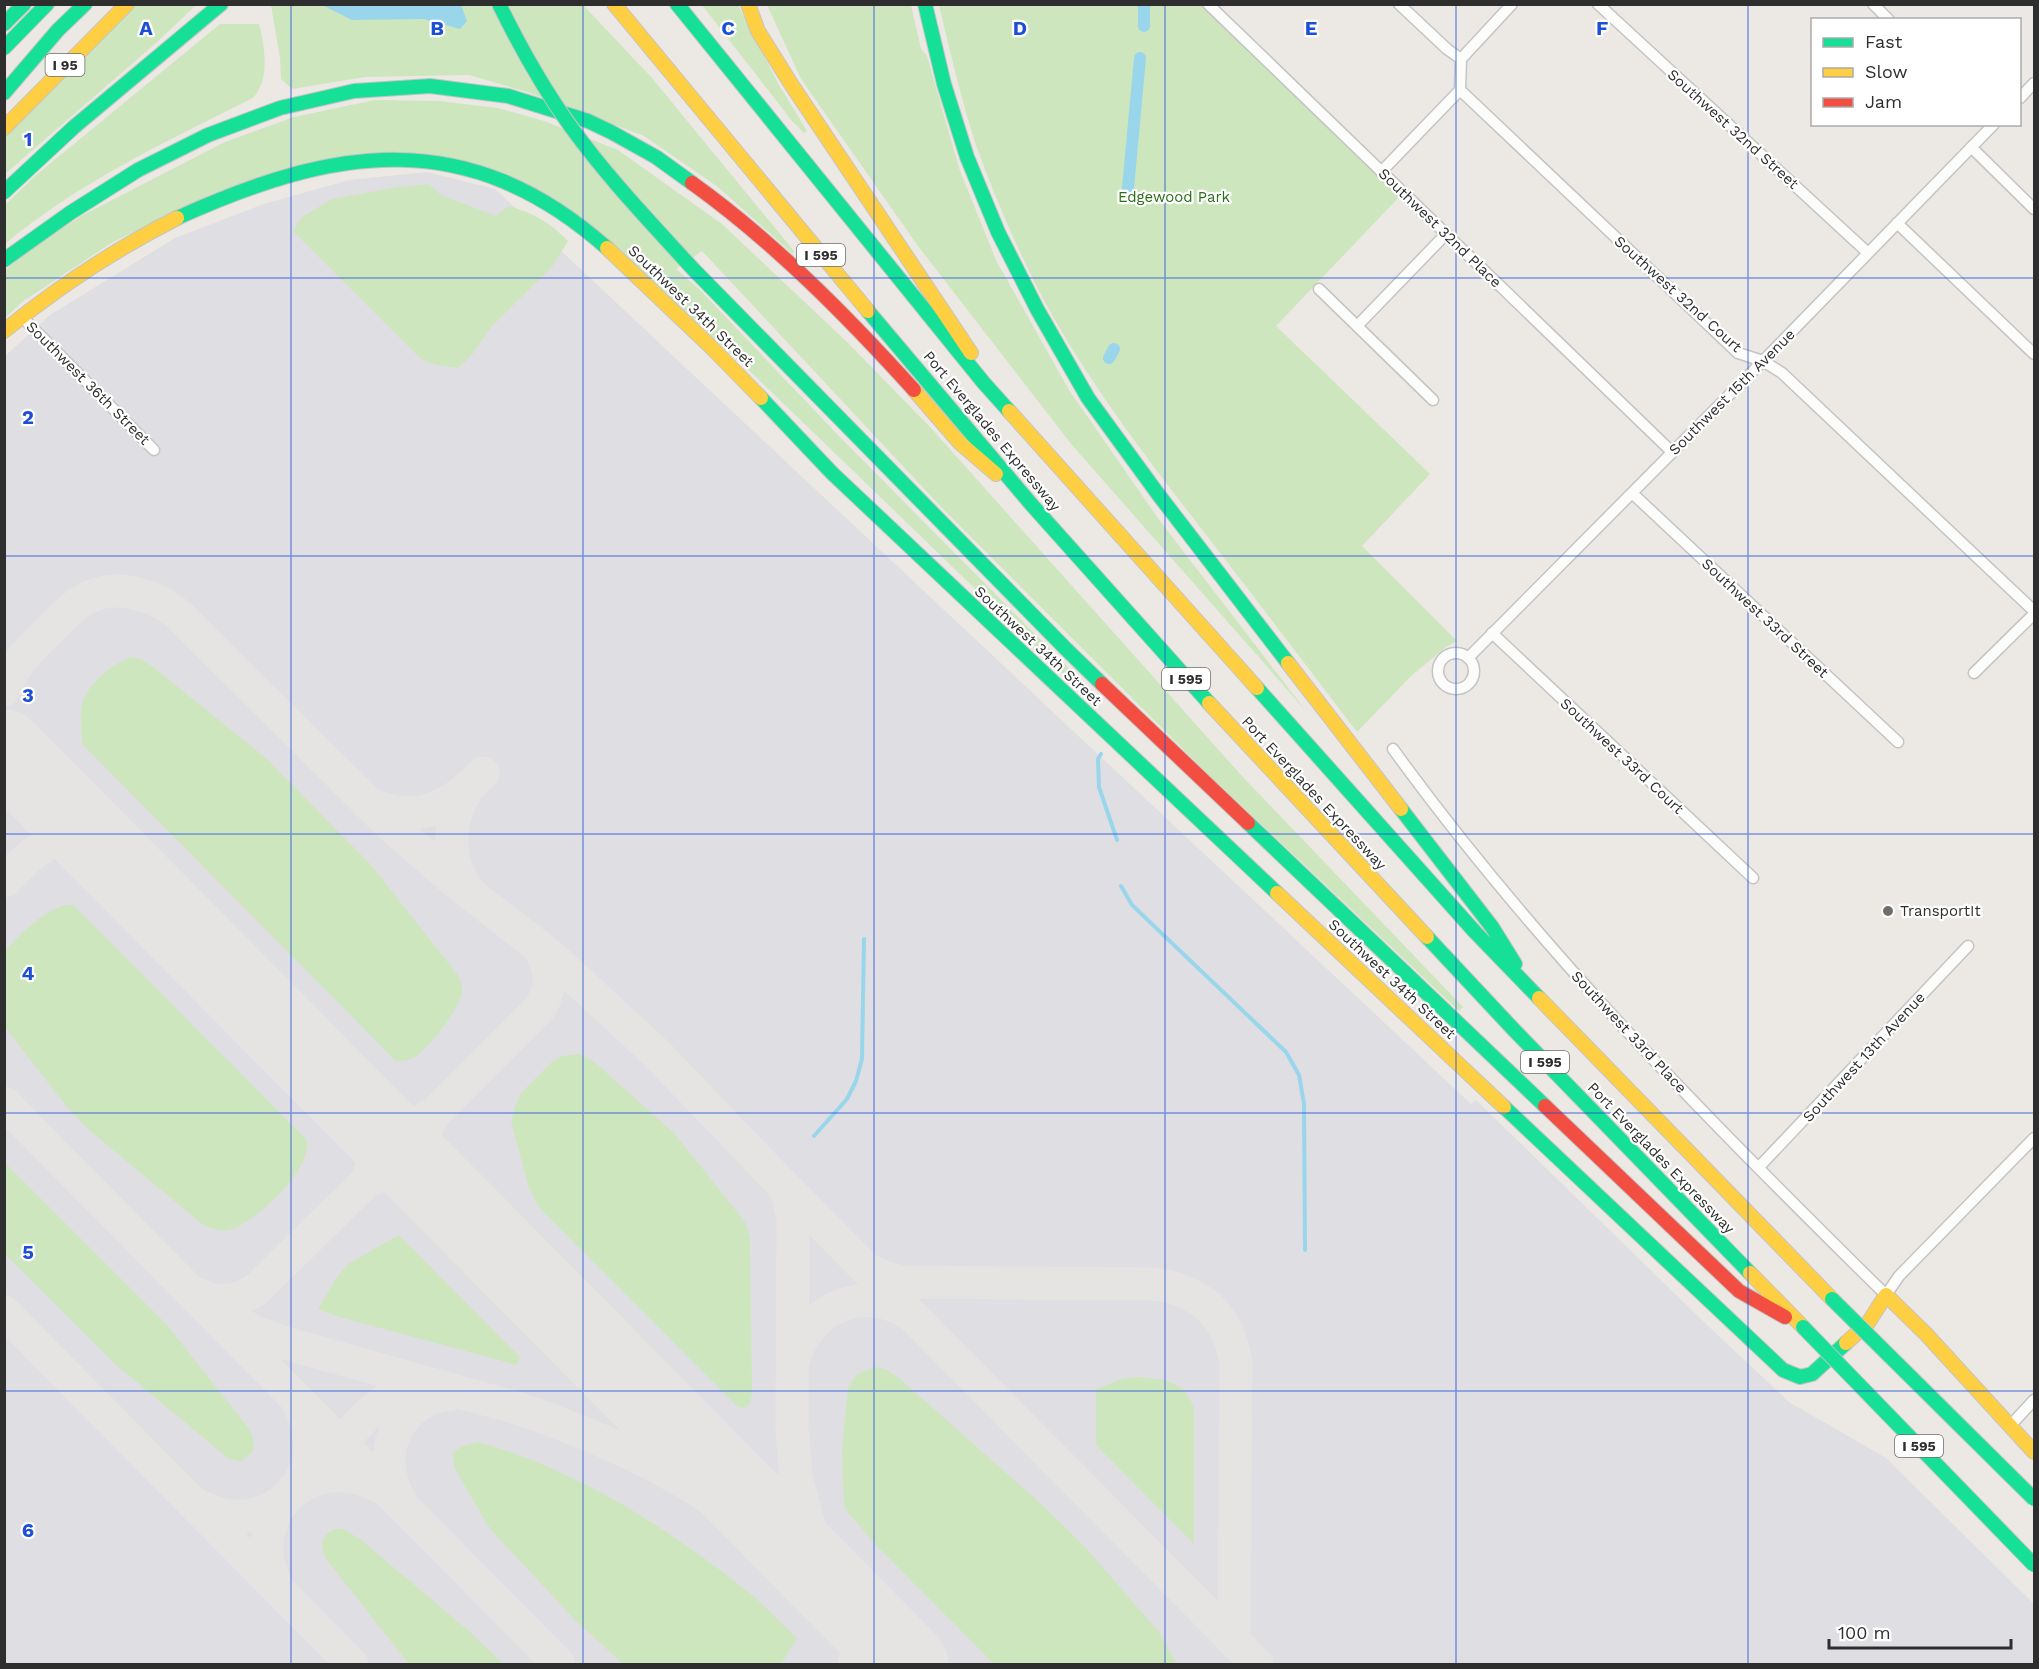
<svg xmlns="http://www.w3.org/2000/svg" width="2039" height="1669" viewBox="0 0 2039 1669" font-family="'Work Sans',sans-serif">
<rect width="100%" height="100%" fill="#ece8e4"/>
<path fill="#dfdee2" d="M 427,172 L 495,189 L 1471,1104 L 1476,1100 L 1705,1323 L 1789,1402 L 1886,1458 L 2034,1604 L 2034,1664 L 5,1664 L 5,356 L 50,315 L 175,238 L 264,204 L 349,180 Z"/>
<path fill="#cee6be" d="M 131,5 L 196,5 L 156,43 L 5,174 L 5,130 Z
M 271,5 L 583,5 L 652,78 L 794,251 L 793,254 L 718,187 L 644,136 L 527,92 L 469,75 L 365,77 L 292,89 L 281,79 L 280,58 Z
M 702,5 L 738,5 L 779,85 L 807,131 L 804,133 L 792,121 Z
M 767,5 L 911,5 L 921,49 L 927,56 L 959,168 L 996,260 L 1069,390 L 1160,521 L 1306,711 L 1072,445 L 918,246 L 801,79 Z
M 939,5 L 1208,5 L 1403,193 L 1276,326 L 1430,474 L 1362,546 L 1457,641 L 1446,647 L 1411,676 L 1357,732 C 1304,662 1251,593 1197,523 C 1139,448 1081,372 1037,287 C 1014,241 993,193 976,145 C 961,99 950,51 939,5 Z
M 220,24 L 259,24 C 265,47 270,80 253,98 C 167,141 79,182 5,244 L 5,205 L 35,176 Z
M 375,100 L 439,101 L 498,108 L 544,121 L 618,150 L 722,224 L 848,343 L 931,428 L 1241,775 L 1463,1007 L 1459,1011 L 1205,771 L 944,510 L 702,251 L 676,269 L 698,288 L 836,433 L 1099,699 L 1097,704 L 1086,696 L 753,374 L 569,208 L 518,179 L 448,158 L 351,155 L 277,172 L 213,193 L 113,242 L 22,302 L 5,318 L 5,270 L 36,245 L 83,215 L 225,142 L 294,117 Z
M 429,184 L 441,195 L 496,216 L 508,206 C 532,212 551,223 568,241 L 552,267 L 491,327 L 471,356 L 458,368 L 437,365 L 422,360 L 293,231 L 302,217 L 332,199 L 398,187 Z
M 131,657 L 141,659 L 153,667 L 267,759 L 371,865 L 457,974 C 460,980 463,985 462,992 C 461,1007 428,1049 415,1057 C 409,1061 403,1061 396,1061 L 82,744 C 82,733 80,721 81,711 C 83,687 110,665 131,657 Z
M 64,905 L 73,905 L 306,1139 C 316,1166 254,1224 229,1230 C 219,1232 210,1228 202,1224 L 89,1130 L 67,1107 L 5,1027 L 5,951 C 22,932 40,914 64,905 Z
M 579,1054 L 592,1060 L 674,1133 L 745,1222 L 750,1238 L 752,1393 L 750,1403 L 745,1408 L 738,1407 L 538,1206 L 529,1188 L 511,1121 L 516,1104 L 520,1094 L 553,1061 L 563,1056 Z
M 5,1163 L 167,1325 L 250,1430 C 256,1446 256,1452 241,1461 L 229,1459 L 115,1364 L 5,1254 Z
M 399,1235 L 520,1357 L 517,1365 L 336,1316 L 318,1309 L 335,1280 L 348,1264 Z
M 874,1367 L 885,1369 L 899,1378 L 1039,1502 L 1085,1547 L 1159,1632 L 1177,1664 L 994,1664 L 875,1544 L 846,1510 L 844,1504 L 842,1451 L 848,1387 L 857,1374 Z
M 1139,1377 C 1167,1381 1183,1379 1194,1408 L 1194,1544 L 1096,1445 L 1096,1389 L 1124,1378 Z
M 479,1442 C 577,1470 668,1528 747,1591 C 764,1605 780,1622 797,1638 L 781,1664 L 623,1664 L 575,1620 L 493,1532 L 485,1521 L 454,1467 L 453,1454 L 455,1451 L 461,1447 Z
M 334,1529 L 343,1529 L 360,1539 L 470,1632 L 503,1664 L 409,1664 L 326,1559 C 320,1546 320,1537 334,1529 Z"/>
<path fill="#99d6ec" d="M 322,5 L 461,5 L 467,21 L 460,29 L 424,19 L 352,20 Z"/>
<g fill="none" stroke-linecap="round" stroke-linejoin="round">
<path stroke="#99d6ec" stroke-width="4" d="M 1101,754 L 1098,759 L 1099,787 L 1117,840
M 1121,886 L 1132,905 L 1286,1052 L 1299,1075 L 1304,1104 L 1305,1250
M 814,1136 L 847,1099 L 856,1081 L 862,1059 L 864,939"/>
<path stroke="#99d6ec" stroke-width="12" d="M 1144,26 L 1144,4
M 1128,188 L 1140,58
M 1109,358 L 1114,349"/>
<path stroke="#e6e4e2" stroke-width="33" d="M 4,690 C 16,661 26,653 48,631 C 60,620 72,606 87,598 C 119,583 152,594 178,614 L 390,825 L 458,884 L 552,957 L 655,1052 L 777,1179 L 1257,1664
M 4,728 L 15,755 L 34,780
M 467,790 C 448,820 445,860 468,889
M 366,802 C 413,826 449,809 483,773
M 4,881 C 41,844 60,823 110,856
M 4,1103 L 559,1664
M 356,1104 C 385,1125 404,1134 436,1112 L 540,1008 C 554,984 551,968 537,945
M 436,1112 C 414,1143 423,1161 440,1191
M 365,1183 C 395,1166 412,1172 440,1191
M 786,1188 L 793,1217 L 792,1431 L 796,1476 L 807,1519 L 818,1548 L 850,1606
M 871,1271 L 885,1278 L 903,1282 L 1154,1284 C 1200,1290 1228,1315 1236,1362 L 1234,1642
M 198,1294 C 217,1305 237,1301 256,1290 L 365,1183 C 386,1145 372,1127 347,1097
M 4,1312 L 352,1664
M 230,1318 L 255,1332 L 288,1344 L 520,1409 C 581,1430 640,1455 694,1488 C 736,1514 775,1543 815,1571
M 794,1358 C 810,1307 862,1285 908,1313
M 325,1459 C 346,1438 373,1404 399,1392 C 410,1387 421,1386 432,1386
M 401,1503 C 394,1490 389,1476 389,1462 C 388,1428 415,1397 449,1394
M 197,1505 C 267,1544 338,1474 298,1403
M 278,1588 C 239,1518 310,1448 380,1487
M 854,1664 C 860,1645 859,1631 855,1611
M 866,1664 L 878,1662 L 895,1664"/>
<path stroke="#e6e4e2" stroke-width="81" d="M 4,750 L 908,1664"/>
<g stroke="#c5c4c5" stroke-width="13">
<path id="street" d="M 1208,4 L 1672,452
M 1399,4 L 1447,49 L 1461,59
M 1598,4 L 1868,253
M 1873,4 L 1889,20
M 1460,90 L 1738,353 L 1763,361 L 1782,373 L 2034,611
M 2020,98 L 2034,83
M 1971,147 L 2034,209
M 1381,172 L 1460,90 L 1461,59 L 1512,4
M 1897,223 L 2034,354
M 1319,289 L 1433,400
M 21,316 L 154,450
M 1357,326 L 1446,234
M 1632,493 L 1898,742
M 1492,633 L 1753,878
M1438 671a18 18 0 1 1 36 0a18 18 0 1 1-36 0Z
M 1468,658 L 1763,361 L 1994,124
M 1974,673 L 2034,614
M 1393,749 C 1537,948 1712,1124 1886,1295 L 1899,1276 L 2034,1138
M 1759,1167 L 1968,946
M 2010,1426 L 2034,1400"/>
</g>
<g stroke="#c5c4c5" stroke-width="16">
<path id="fast" d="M 677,4 L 983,382 L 1009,411
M 925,4 L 944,84 L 967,157 L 998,232 L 1037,309 L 1088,398 L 1158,494 L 1288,663
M 4,24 L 24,4
M 4,48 L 47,4
M 4,93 L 58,30 L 85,4
M 4,192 L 74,127 L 221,4
M 177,218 C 335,146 468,125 607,248
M 4,260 L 70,213 L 138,170 L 208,135 L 280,108 L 354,91 L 430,86 L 508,96 L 588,121 L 611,132 L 656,157 L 692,183
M 694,270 L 1066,649 L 1102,684
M 868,311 L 1031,504 L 1209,703
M 761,398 L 832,473 L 1277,893
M 1257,688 L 1475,932 L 1539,998
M 1401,809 L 1492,927 L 1515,964
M 1248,823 L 1545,1106
M 1427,937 L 1515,1031 L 1750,1273
M 1504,1107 L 1783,1370 L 1800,1377 L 1812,1374 L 1846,1343"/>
</g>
<g stroke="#c5c4c5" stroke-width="16">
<path id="slow" d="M 614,4 L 868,311
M 748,4 L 758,31 L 791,84 L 971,353
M 4,128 L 127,4
M 607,248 L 712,348 L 761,398
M 4,331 C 58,287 114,250 177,218
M 914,390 L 960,443 L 996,474
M 1009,411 L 1257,688
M 1288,663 L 1401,809
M 1209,703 L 1427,937
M 1277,893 L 1504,1107
M 1539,998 L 1832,1299
M 1750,1273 L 1803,1327
M 1846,1343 L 1868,1323 L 1886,1295 L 1926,1334 L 2034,1452"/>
</g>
<g stroke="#c5c4c5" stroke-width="16">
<path id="jam" d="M 692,183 C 773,241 847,316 914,390
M 1102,684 L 1248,823
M 1545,1106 L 1739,1291 L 1785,1317"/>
</g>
<use href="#street" stroke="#fcfcfb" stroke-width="10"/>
<use href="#fast" stroke="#16e098" stroke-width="14"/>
<use href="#slow" stroke="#ffcf43" stroke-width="14"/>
<use href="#jam" stroke="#f24e42" stroke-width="14"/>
<g stroke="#c6c5c4" stroke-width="16" stroke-linecap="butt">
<path id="fast-bridge" d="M 499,4 C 520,47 543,88 571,127 C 608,178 652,224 694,270
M 1832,1299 L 2034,1499
M 1803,1327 L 2034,1565"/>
</g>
<use href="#fast-bridge" stroke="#16e098" stroke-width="14"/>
</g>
<path fill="none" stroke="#1d4ed8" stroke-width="1.5" stroke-opacity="0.55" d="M 291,4 L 291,1664M 583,4 L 583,1664M 874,4 L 874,1664M 1165,4 L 1165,1664M 1456,4 L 1456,1664M 1748,4 L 1748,1664M 4,278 L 2034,278M 4,556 L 2034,556M 4,834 L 2034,834M 4,1113 L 2034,1113M 4,1391 L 2034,1391"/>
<circle fill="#706f6e" stroke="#fff" stroke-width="2" cx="1888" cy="911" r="6"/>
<g text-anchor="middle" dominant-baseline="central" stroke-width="4.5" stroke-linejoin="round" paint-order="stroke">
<g fill="#fff" stroke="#6d6d6d" stroke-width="1.5">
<rect x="45.5" y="54" width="39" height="22" rx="4.5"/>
<rect x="797" y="244" width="48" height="22" rx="4.5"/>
<rect x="1162" y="668" width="48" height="22" rx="4.5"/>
<rect x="1521" y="1051" width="48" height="22" rx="4.5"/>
<rect x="1895" y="1435" width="48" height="22" rx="4.5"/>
</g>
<g font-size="14" font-weight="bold" fill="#2e2e2e">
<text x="65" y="65">I 95</text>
<text x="821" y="255">I 595</text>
<text x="1186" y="679">I 595</text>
<text x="1545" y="1062">I 595</text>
<text x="1919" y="1446">I 595</text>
</g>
<g font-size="15" fill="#2e2e2e" stroke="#fff">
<text transform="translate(1733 129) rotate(42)">Southwest 32nd Street</text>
<text transform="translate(1440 228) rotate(44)">Southwest 32nd Place</text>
<text transform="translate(1678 294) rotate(42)">Southwest 32nd Court</text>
<text transform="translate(691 306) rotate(44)">Southwest 34th Street</text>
<text transform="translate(88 383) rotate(45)">Southwest 36th Street</text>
<text transform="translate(1732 392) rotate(-45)">Southwest 15th Avenue</text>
<text transform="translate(992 431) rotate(50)">Port Everglades Expressway</text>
<text transform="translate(1765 618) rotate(43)">Southwest 33rd Street</text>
<text transform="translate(1038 646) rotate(43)">Southwest 34th Street</text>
<text transform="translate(1622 756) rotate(43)">Southwest 33rd Court</text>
<text transform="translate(1314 793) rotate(47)">Port Everglades Expressway</text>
<text transform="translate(1392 979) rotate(43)">Southwest 34th Street</text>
<text transform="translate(1629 1032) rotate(47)">Southwest 33rd Place</text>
<text transform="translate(1864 1057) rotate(-47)">Southwest 13th Avenue</text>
<text transform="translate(1661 1158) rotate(46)">Port Everglades Expressway</text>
</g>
<g font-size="15" fill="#2c6e1b" stroke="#fff">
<text x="1174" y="197">Edgewood Park</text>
</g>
<g font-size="15" fill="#2e2e2e" stroke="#fff" text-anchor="start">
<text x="1900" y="911">TransportIt</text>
</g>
</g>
<g font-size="20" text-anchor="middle" font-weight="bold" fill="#1d4ed8" stroke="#fff" stroke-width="4.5" stroke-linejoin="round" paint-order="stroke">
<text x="146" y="35">A</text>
<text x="437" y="35">B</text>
<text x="728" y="35">C</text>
<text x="1020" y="35">D</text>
<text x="1311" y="35">E</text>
<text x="1602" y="35">F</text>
<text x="28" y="146">1</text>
<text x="28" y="424">2</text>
<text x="28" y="702">3</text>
<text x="28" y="980">4</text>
<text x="28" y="1259">5</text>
<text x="28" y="1537">6</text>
</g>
<rect width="2039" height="1669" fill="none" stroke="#2e2e2e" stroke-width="12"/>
<rect x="1811" y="18" width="210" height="108" fill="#ffffff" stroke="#ababab" stroke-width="1.5"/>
<rect x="1823" y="38" width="30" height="9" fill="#16e098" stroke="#ababab" stroke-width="1.5"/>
<text x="1865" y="48" font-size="18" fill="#2e2e2e">Fast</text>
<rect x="1823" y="68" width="30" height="9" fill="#ffcf43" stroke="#ababab" stroke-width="1.5"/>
<text x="1865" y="78" font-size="18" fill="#2e2e2e">Slow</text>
<rect x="1823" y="98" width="30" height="9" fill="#f24e42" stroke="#ababab" stroke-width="1.5"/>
<text x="1865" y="108" font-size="18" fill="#2e2e2e">Jam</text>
<path d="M1829 1639v9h182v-9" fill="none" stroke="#2e2e2e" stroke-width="3"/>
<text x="1838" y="1639" font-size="18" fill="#2e2e2e" stroke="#ffffff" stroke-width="4.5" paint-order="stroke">100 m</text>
</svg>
